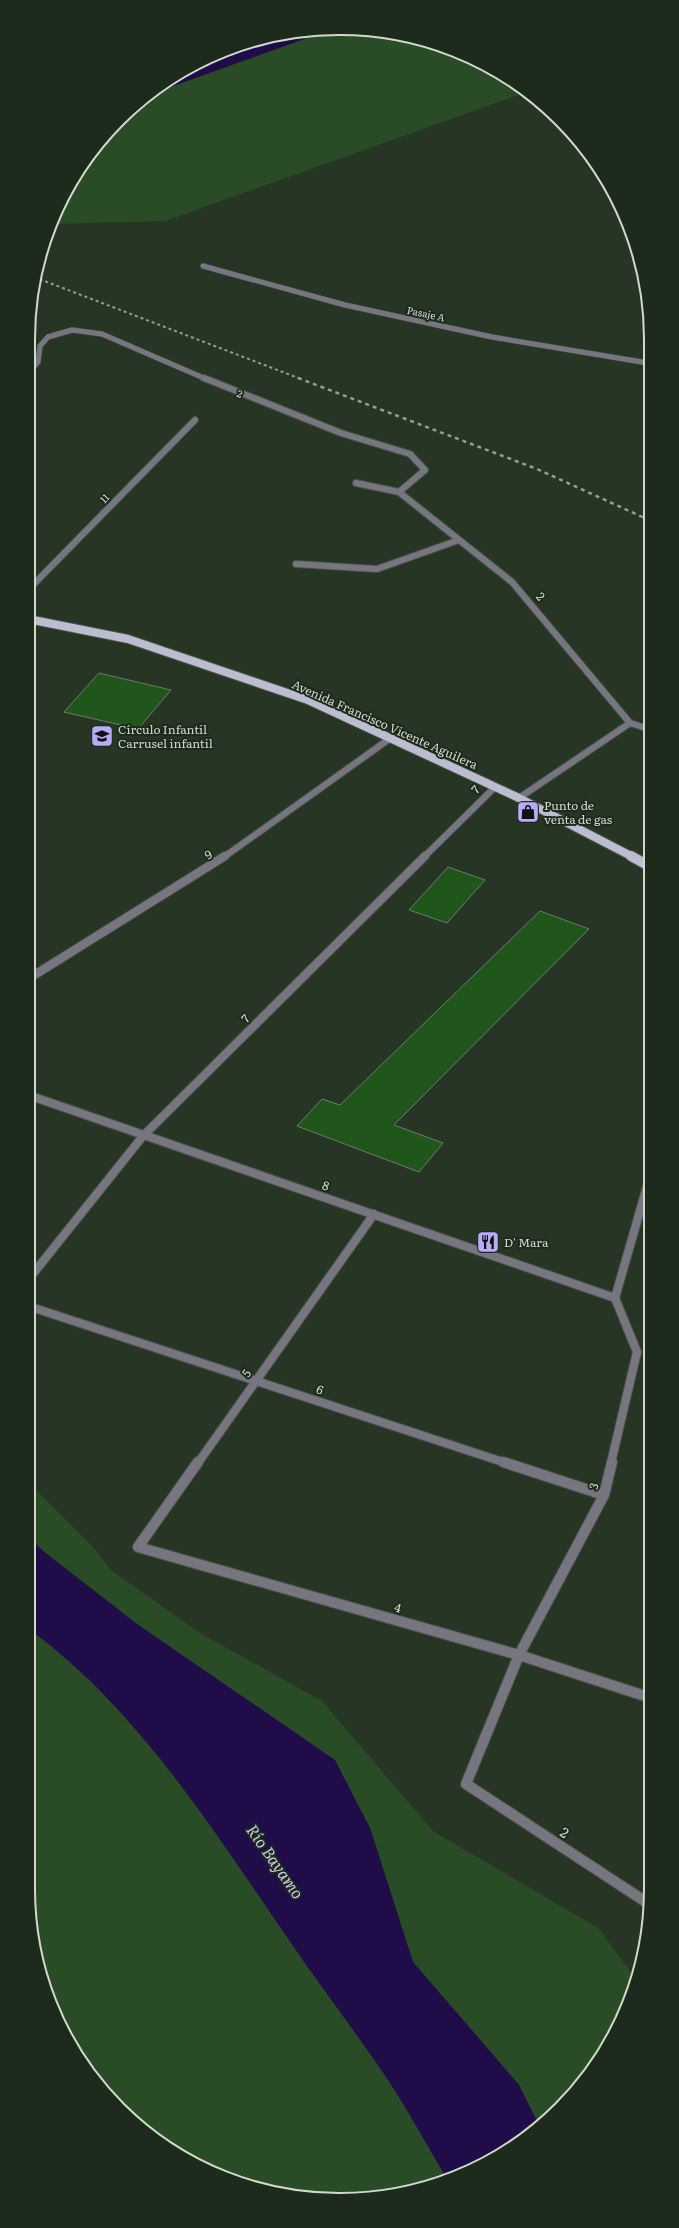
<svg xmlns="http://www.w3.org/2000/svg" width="679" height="2228" viewBox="0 0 679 2228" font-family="Literata,serif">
<rect width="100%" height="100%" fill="#273525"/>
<path fill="#294b26" d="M 340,28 L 401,34 L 495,70 L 524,93 L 165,221 L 51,224 L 81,166 L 119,119 L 148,95 L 332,29 Z
M 28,1482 L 92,1546 L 111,1570 L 200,1633 L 322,1701 L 433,1831 L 598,1928 L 636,1979 L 627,2007 L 599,2061 L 539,2125 L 519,2085 L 413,1962 L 370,1828 L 137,1624 L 43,1551 L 28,1536 Z
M 28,1631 L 149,1679 L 283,1817 L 448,2068 L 485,2163 L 420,2189 L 360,2199 L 299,2197 L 202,2168 L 150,2136 L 105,2094 L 52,2007 L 34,1949 L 28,1888 Z"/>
<path fill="#1f0c49" d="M 332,29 L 148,95 C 182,68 237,41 280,34 C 297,31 315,30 332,29 Z
M 28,1536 L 43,1551 L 137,1624 L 335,1760 L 370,1828 L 413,1962 L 519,2085 L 539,2125 L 529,2136 L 485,2163 L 448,2068 L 283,1817 L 149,1679 L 28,1631 Z"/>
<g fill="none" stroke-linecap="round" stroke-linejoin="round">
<path fill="#1f0c49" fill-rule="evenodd" d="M 28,1568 L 51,1575 L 102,1612 L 184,1689 L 257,1779 L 343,1900 L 444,2036 L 511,2147 L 477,2168 L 447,2179 C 428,2147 410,2114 390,2083 C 358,2035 323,1990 291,1943 C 213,1830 140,1711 28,1628 Z"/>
</g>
<path fill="#20551c" stroke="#6c7c6a" d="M 99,673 L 171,690 L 138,729 L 64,712 Z
M 448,867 L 485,880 L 447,923 L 409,910 Z
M 540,911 L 589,929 L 394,1125 L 443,1143 L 419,1172 L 297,1126 L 322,1099 L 340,1105 Z"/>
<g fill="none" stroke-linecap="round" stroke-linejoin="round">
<g stroke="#465344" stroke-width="6">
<path id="minor-far3" d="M 203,266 L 345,305 L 492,337 L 648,363
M 28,374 L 38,362 L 40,346 L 48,337 L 72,330 L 102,334 L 206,379"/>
</g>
<g stroke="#465344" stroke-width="8">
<path id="minor-far2" d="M 204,378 L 341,433 L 410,454 L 425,470 L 399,492
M 356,483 L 399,492 L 512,582 L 630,723 L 649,729
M 296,564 L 377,569 L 459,540
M 28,590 L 195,420
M 519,798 L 630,723
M 224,857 L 392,737
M 424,857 L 495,787"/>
</g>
<g stroke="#465344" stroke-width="10">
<path id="minor-far1" d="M 28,979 L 225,856
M 28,1095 L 615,1298
M 28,1280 L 143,1136 L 425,856
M 28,1306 L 506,1463
M 198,1463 L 374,1214
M 611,1463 L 637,1352 L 615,1298 L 650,1176"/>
</g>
<g stroke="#465344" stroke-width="12">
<path id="minor" d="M 198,1462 L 138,1547 L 519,1655 L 651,1698
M 503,1462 L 604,1495
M 612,1462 L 604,1495 L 519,1655 L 466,1784 L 649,1904"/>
</g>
<g stroke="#465344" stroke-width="10">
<path id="primary-far1" d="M 28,619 L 128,639 L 308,700 L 519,798 L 633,857"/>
</g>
<g stroke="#465344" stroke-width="12">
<path id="primary" d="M 631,856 L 649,866"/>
</g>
<use href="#minor-far3" stroke="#777680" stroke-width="5"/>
<use href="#minor-far2" stroke="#777680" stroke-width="6"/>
<use href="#minor-far1" stroke="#777680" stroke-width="8"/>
<use href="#minor" stroke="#777680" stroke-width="10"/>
<use href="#primary-far1" stroke="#bdbcd0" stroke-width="8"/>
<use href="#primary" stroke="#bdbcd0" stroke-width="10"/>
<path stroke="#949f92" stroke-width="2" stroke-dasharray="3 3" stroke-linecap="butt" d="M 34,277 L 301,379"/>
<path stroke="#949f92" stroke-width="2.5" stroke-dasharray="4 4" stroke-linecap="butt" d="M 298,378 L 537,469 L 649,520"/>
</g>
<defs>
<g id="school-square" transform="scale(1.15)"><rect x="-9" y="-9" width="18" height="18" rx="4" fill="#b6acf8" stroke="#1d2b1c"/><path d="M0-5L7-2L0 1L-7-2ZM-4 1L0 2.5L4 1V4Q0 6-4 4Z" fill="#111"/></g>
<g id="shop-square" transform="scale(1.15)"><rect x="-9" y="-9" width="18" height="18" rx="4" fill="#b6acf8" stroke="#1d2b1c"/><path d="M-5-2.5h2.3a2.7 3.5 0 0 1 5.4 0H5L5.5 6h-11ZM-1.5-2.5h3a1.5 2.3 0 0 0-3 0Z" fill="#111"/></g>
<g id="restaurant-square" transform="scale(1.15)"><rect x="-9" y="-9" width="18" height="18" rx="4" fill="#b6acf8" stroke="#1d2b1c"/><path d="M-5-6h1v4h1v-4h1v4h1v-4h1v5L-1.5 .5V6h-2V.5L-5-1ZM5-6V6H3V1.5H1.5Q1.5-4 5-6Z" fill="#111"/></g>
</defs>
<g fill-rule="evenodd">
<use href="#school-square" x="102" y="736"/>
<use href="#shop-square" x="528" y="812"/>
<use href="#restaurant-square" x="488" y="1242"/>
</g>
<g text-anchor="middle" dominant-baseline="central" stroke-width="4" stroke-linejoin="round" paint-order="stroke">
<g font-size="10" fill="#d1d9cf" stroke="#1d2b1c">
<text transform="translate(426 313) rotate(12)">Pasaje A</text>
<text transform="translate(240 393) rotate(22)">2</text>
<text transform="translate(104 498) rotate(-46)">11</text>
</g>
<g font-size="12" fill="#d1d9cf" stroke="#1d2b1c">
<text transform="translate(541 596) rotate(50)">2</text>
<text transform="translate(385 724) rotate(24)">Avenida Francisco Vicente Aguilera</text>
<text transform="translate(475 789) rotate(-45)">7</text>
<text transform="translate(208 854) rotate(-32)">9</text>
<text transform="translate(245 1018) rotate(-45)">7</text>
<text transform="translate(326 1185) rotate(19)">8</text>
<text transform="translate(246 1373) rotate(-55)">5</text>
<text transform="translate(320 1389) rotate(18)">6</text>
<text transform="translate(593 1486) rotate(-74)">3</text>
<text transform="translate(398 1607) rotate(16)">4</text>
</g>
<g font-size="12" fill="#d1d9cf" stroke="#1d2b1c" text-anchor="start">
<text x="118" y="729">Círculo Infantil<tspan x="118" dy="14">Carrusel infantil</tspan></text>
<text x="544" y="805">Punto de<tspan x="544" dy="14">venta de gas</tspan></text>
<text x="504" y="1242">D' Mara</text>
</g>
<g font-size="14" fill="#d1d9cf" stroke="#1d2b1c">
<text transform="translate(565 1832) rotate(33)">2</text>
</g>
<g font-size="16" font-style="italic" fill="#cdc9f0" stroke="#1d2b1c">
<text transform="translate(276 1861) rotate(55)">Río Bayamo</text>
</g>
</g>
<path d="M0 0H679V2228H0ZM339 35H340A304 304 0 0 1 644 339V1889A304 304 0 0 1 340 2193H339A304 304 0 0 1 35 1889V339A304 304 0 0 1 339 35Z" fill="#1d2b1c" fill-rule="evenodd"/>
<path fill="none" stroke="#d1d9cf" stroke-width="2" d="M339 35H340A304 304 0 0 1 644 339V1889A304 304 0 0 1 340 2193H339A304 304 0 0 1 35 1889V339A304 304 0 0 1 339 35Z"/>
</svg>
